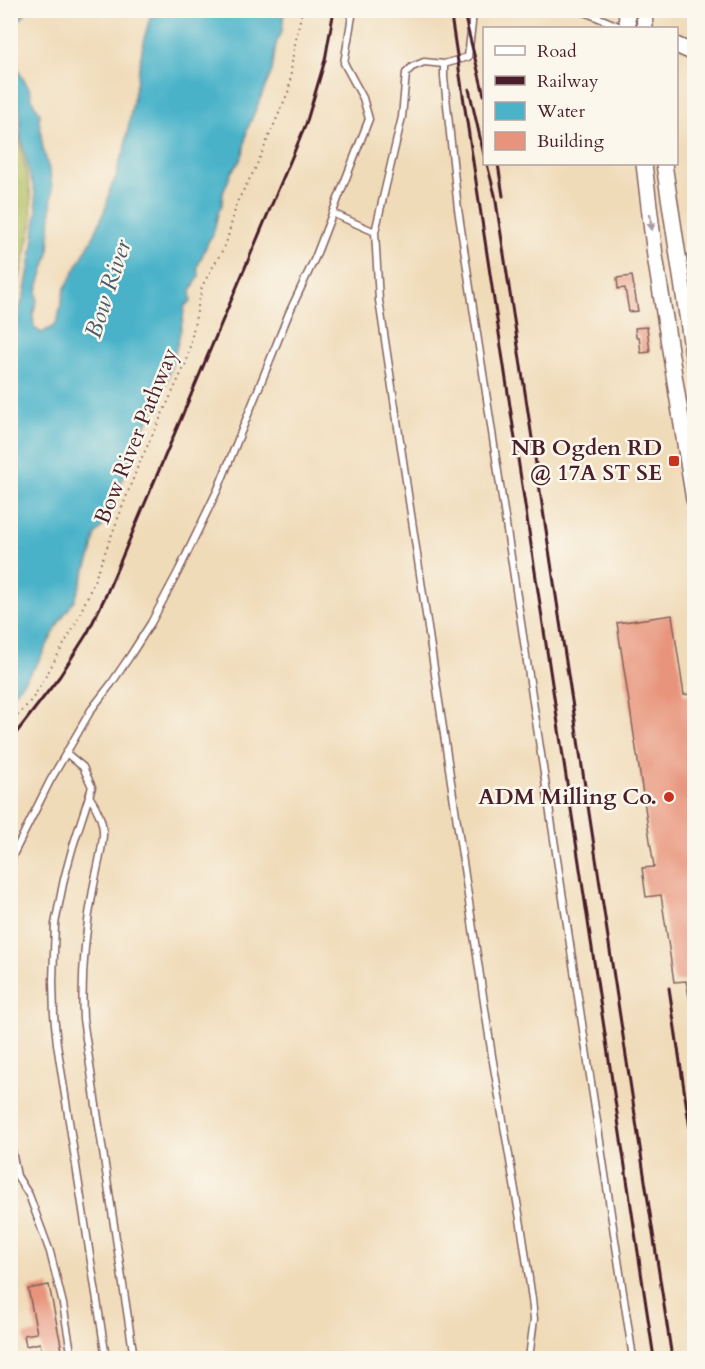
<svg xmlns="http://www.w3.org/2000/svg" width="705" height="1369" viewBox="0 0 705 1369" font-family="Cardo,serif">
<rect width="100%" height="100%" fill="#fbf7ec"/>
<filter id="ink" filterUnits="userSpaceOnUse"><feTurbulence type="fractalNoise" baseFrequency=".0167" numOctaves="2"/><feDisplacementMap in="SourceGraphic" scale="12" xChannelSelector="R" yChannelSelector="G"/><feConvolveMatrix kernelMatrix="1 2 1 2 8 2 1 2 1" color-interpolation-filters="sRGB"/></filter>
<filter id="wash" filterUnits="userSpaceOnUse"><feTurbulence type="fractalNoise" baseFrequency=".008" numOctaves="4" result="noise"/><feDisplacementMap in="SourceGraphic" scale="24" xChannelSelector="R" yChannelSelector="G"/><feGaussianBlur stdDeviation="1.35" result="paint"/><feColorMatrix in="noise" values="0 0 0 0 0 0 0 0 0 0 0 0 0 0 0 0 0 1.4 0 .05"/><feComposite in="paint" operator="in"/></filter>
<g filter="url(#wash)">
<rect width="100%" height="100%" fill="#f0dbb9"/>
<path fill="#b2bf61" stroke="#7e6f46" stroke-width="1.5" d="M 11,98 L 31,196 L 32,225 L 11,314 Z"/>
<path fill="#4ab2c9" stroke="#4a687a" stroke-width="1.5" d="M 11,10 L 26,11 L 23,17 L 19,20 L 18,23 L 17,30 L 12,45 L 12,52 L 20,74 L 30,90 L 33,102 L 40,113 L 39,121 L 43,149 L 50,173 L 52,189 L 49,253 L 37,291 L 37,301 L 33,314 L 34,328 L 42,333 L 54,326 L 58,319 L 64,290 L 95,234 L 107,204 L 110,189 L 117,175 L 119,163 L 124,152 L 144,39 L 152,11 L 284,11 L 282,31 L 276,44 L 272,71 L 247,130 L 243,154 L 239,162 L 232,171 L 223,193 L 222,205 L 218,213 L 213,235 L 209,240 L 197,268 C 203,279 194,281 191,291 C 190,295 191,298 191,302 L 185,305 C 180,342 164,401 142,430 L 106,520 L 100,530 L 95,535 L 92,552 L 75,600 L 61,619 L 37,664 L 11,697 L 11,369 L 19,311 L 25,291 L 33,245 L 37,210 L 34,188 L 30,177 L 21,138 L 20,120 L 20,113 L 11,89 Z"/>
<g id="blocks">
<path fill="#e8947c" d="M 632,276 L 638,311 L 629,312 L 625,288 L 618,289 L 617,278 Z
M 647,327 L 650,352 L 641,353 L 639,337 L 636,337 L 635,328 Z
M 672,615 L 684,695 L 694,693 L 694,712 L 692,713 L 694,728 L 694,1002 L 690,1002 L 686,981 L 674,982 L 661,895 L 646,897 L 642,868 L 654,867 L 617,623 Z
M 49,1285 L 63,1355 L 43,1359 L 40,1343 L 26,1346 L 24,1335 L 37,1333 L 28,1289 Z"/>
</g>
</g>
<g filter="url(#ink)">
<use href="#blocks" fill-opacity="0" stroke="#84615d" stroke-width="1.5"/>
<g fill="none" stroke-linecap="round" stroke-linejoin="round">
<g stroke="#84615d" stroke-width="9">
<path id="service" d="M 472,10 L 472,23 L 468,57 L 444,64 L 424,62 L 412,67 L 406,73 L 402,117 L 375,232 L 379,300 L 492,1056 L 522,1231 L 532,1299 L 534,1319 L 529,1358
M 580,10 L 623,28
M 444,64 L 444,77 L 458,209 L 633,1358
M 332,213 L 375,232
M 66,753 L 83,767 L 92,787 L 73,846 L 64,879 L 55,924 L 53,981 L 54,1015 L 57,1044 L 106,1358
M 89,796 C 96,806 104,822 103,835 C 102,853 96,872 93,890 C 85,933 81,975 83,1019 L 134,1358
M 10,861 L 50,781 L 91,710 L 111,684 L 130,656 L 151,623 L 179,570 L 218,489 L 289,313 L 315,258 L 369,119 L 363,98 L 344,63 L 353,10
M 10,1141 L 17,1176 L 29,1195 L 50,1252 L 63,1304 L 72,1358"/>
</g>
<g stroke="#84615d" stroke-width="18">
<path id="tertiary" d="M 626,10 L 628,28
M 644,10 L 645,28
M 676,45 L 694,53
M 644,164 L 655,256 L 694,500
M 664,164 L 694,361"/>
</g>
<path stroke="#84615d" stroke-width="2" stroke-dasharray="1.5 4.5" stroke-linecap="butt" d="M 10,725 L 33,698 L 75,625 L 93,584 L 138,466 L 187,361 L 202,286 L 226,244 L 237,202 L 255,169 L 289,90 L 293,54 L 302,10"/>
<use href="#service" stroke="#fff" stroke-width="6"/>
<use href="#tertiary" stroke="#fff" stroke-width="15"/>
<path stroke="#4a1f2b" stroke-width="3" d="M 463,10 L 484,95
M 451,16 L 654,1358
M 469,89 L 484,155
M 487,164 L 495,195 L 672,1358
M 498,164 L 503,196
M 10,741 L 60,676 L 88,632 L 106,595 L 306,124 L 325,60 L 334,10
M 669,988 L 694,1156"/>
</g>
<defs><path id="oneway-solid" d="M-6-.8H1V-3.2L6.5 0L1 3.2V.8H-6Z" transform="scale(1.5)"/></defs>
<use fill="#ae9aa0" href="#oneway-solid" transform="translate(651 222) rotate(83)"/>
</g>
<g fill="#c8321e" stroke="#fbf7ec" stroke-width="2">
<rect x="668" y="455" width="12" height="12" rx="3"/>
<circle cx="669" cy="797" r="6"/>
</g>
<g text-anchor="middle" dominant-baseline="central" stroke-width="5" stroke-linejoin="round" paint-order="stroke">
<g font-size="22" fill="#4a1f2b" stroke="#fbf7ec">
<text transform="translate(136 436) rotate(-68)">Bow River Pathway</text>
</g>
<g font-size="22" font-weight="bold" fill="#4a1f2b" stroke="#fbf7ec" text-anchor="end">
<text x="662" y="448">NB Ogden RD<tspan x="662" dy="25">@ 17A ST SE</tspan></text>
<text x="657" y="797">ADM Milling Co.</text>
</g>
<g font-size="24" font-style="italic" fill="#4a5a6a" stroke="#fbf7ec">
<text transform="translate(108 289) rotate(-72)">Bow River</text>
</g>
</g>
<rect width="705" height="1369" fill="none" stroke="#fbf7ec" stroke-width="36"/>
<rect x="483" y="27" width="195" height="138" fill="#fbf7ec" stroke="#b4a19f" stroke-width="1.5"/>
<rect x="495" y="46" width="30" height="9" fill="#ffffff" stroke="#b4a19f" stroke-width="1.5"/>
<text x="537" y="57" font-size="18" fill="#4a1f2b">Road</text>
<rect x="495" y="76" width="30" height="9" fill="#4a1f2b" stroke="#b4a19f" stroke-width="1.5"/>
<text x="537" y="87" font-size="18" fill="#4a1f2b">Railway</text>
<rect x="495" y="102" width="30" height="18" fill="#4ab2c9" stroke="#b4a19f" stroke-width="1.5"/>
<text x="537" y="117" font-size="18" fill="#4a1f2b">Water</text>
<rect x="495" y="132" width="30" height="18" fill="#e8947c" stroke="#b4a19f" stroke-width="1.5"/>
<text x="537" y="147" font-size="18" fill="#4a1f2b">Building</text>
</svg>
